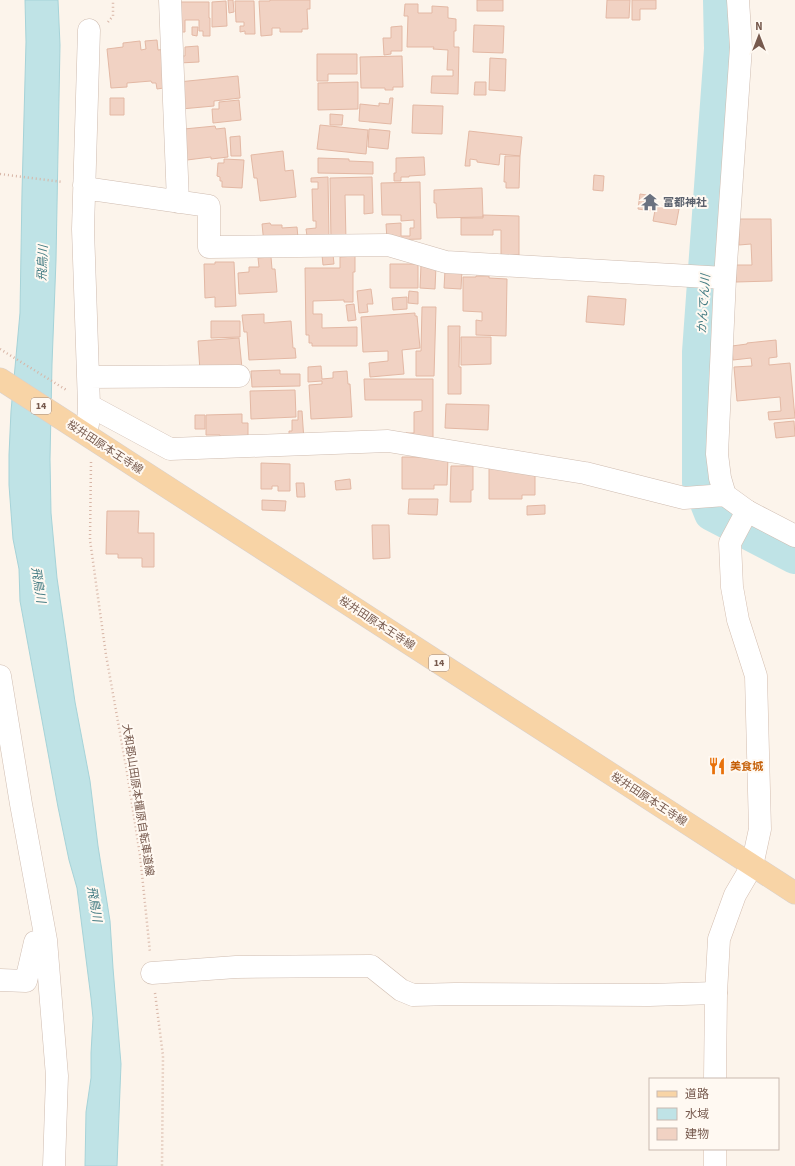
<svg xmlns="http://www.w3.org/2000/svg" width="795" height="1166" viewBox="0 0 795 1166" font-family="'Source Sans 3','Noto Sans JP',sans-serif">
<rect width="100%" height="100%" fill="#fcf4eb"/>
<path fill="#bfe3e6" stroke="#a6d3d8" d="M 25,0 L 58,0 L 60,45 L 56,260 L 52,364 L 50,459 L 51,513 L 57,578 L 75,702 L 90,781 L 98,846 L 110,921 L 113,968 L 121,1064 L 117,1166 L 85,1166 L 86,1112 L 91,1078 L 91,1053 L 93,1018 L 91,998 L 77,888 L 69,860 L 58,807 L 20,601 L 19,569 L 13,539 L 9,485 L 9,455 L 11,411 L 20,313 L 22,192 L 26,42 Z"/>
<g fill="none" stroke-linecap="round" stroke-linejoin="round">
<path stroke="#bfe3e6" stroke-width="36" d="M 721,0 L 722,49 L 700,352 L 700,483 L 712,513 L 795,556"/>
</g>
<path fill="#f1d2c3" stroke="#e3b8a4" d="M 228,0 L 233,0 L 234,12 L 229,13 Z
M 270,0 L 310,0 L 310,9 L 307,9 L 308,29 L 302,29 L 302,32 L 280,32 L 280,28 L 272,28 L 272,35 L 261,36 L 259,1 L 270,1 Z
M 477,0 L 503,0 L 503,11 L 477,11 Z
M 607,0 L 630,0 L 629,18 L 606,18 Z
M 632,0 L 656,0 L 656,9 L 640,9 L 640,20 L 632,20 Z
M 226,1 L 227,26 L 212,27 L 212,2 Z
M 235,1 L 254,1 L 255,34 L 245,34 L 245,31 L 240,32 L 240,26 L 244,26 L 244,22 L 236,22 Z
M 178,2 L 209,2 L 209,18 L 210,18 L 210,36 L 203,36 L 203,31 L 199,31 L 199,20 L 185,20 L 185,32 L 174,32 Z
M 405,4 L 418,4 L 418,13 L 432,13 L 432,6 L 448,7 L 448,18 L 456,19 L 456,31 L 454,31 L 454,47 L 459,47 L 458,94 L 431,93 L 432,76 L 453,76 L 453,70 L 447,70 L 448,50 L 433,49 L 434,47 L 407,47 L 408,16 L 404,16 Z
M 474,25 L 504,26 L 503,53 L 473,52 Z
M 402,26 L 402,51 L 391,51 L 391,54 L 384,55 L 383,38 L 391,38 L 391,27 Z
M 192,27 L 198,27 L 197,36 L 192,35 Z
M 157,40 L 158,50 L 166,49 L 170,87 L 157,89 L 156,83 L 152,83 L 151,81 L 127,83 L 127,87 L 111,88 L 107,49 L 123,47 L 123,43 L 140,41 L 141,50 L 146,49 L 145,41 Z
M 198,46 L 199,62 L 179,63 L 179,56 L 185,56 L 185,47 Z
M 317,54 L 357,54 L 357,74 L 328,74 L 328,81 L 317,81 Z
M 402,56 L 403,87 L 393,87 L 393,90 L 385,90 L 385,88 L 361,88 L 360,57 Z
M 490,58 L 506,59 L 505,91 L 489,90 Z
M 238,76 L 240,98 L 214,101 L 214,106 L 181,109 L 178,82 Z
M 358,82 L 358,109 L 318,110 L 318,83 Z
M 475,82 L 486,82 L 486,95 L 474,95 Z
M 110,98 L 124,98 L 124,115 L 110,115 Z
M 390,98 L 393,98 L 391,124 L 359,121 L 360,104 L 379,106 L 379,103 L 389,104 Z
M 239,100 L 241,120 L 213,123 L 212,109 L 219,109 L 219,102 Z
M 413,105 L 443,106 L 442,134 L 412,133 Z
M 330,114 L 343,115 L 342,125 L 330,125 Z
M 320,125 L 368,130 L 366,154 L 317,149 Z
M 215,126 L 216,129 L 225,128 L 228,157 L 211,159 L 211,157 L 187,160 L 184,129 Z
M 369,129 L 390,131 L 388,149 L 368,147 Z
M 469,131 L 522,137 L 520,156 L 500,154 L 499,165 L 477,162 L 477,160 L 470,159 L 470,166 L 465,166 Z
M 240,136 L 241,156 L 231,156 L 230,137 Z
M 283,151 L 285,171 L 293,170 L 296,197 L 260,201 L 257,178 L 254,178 L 251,155 Z
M 505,156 L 520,156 L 519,188 L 506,188 L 506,182 L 504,182 Z
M 424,157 L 425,175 L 409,176 L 409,177 L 401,177 L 401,181 L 394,181 L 394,173 L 396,173 L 396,158 Z
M 318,158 L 349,159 L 349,161 L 373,162 L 373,174 L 318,173 Z
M 224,159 L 244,160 L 242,188 L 222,187 L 222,181 L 220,181 L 220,177 L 217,176 L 218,163 L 224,163 Z
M 594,175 L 604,176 L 603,191 L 593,190 Z
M 328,177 L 329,238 L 307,236 L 306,229 L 316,228 L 316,221 L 313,221 L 312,189 L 318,189 L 318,182 L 311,182 L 311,178 Z
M 372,177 L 373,213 L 364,214 L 364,195 L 345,195 L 346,241 L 331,241 L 330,178 Z
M 420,182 L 421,239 L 387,240 L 386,224 L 401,223 L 401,236 L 410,236 L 410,228 L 414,228 L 414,220 L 401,221 L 401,215 L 382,215 L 381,183 Z
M 482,188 L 483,217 L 437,218 L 436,203 L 434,203 L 434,190 Z
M 640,194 L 653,196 L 651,211 L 638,209 Z
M 656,205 L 679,209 L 676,225 L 653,221 Z
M 483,215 L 519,216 L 519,255 L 501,255 L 501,230 L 493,230 L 493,235 L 461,235 L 461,218 L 483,218 Z
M 739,219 L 771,219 L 772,281 L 736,282 L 735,265 L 752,265 L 751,244 L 739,245 Z
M 270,223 L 271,225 L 282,225 L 282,228 L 297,227 L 298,238 L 264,244 L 262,224 Z
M 333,254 L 334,264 L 323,265 L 322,255 Z
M 355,256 L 355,272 L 353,272 L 353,302 L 344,302 L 344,300 L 313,301 L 313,314 L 322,314 L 322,328 L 357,327 L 357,346 L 312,346 L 312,343 L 309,343 L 309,335 L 306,335 L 305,268 L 340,268 L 340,257 Z
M 271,257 L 272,269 L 275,269 L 277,292 L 239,294 L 238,273 L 249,272 L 249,267 L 259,267 L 258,258 Z
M 215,262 L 234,262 L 236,306 L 215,307 L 215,297 L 205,298 L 204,264 L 215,264 Z
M 390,264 L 418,264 L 418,288 L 390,288 Z
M 421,265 L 436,266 L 435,289 L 420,288 Z
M 445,270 L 462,270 L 461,289 L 444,288 Z
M 476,276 L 489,276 L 489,278 L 507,279 L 506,336 L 476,335 L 476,320 L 482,321 L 482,312 L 463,311 L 463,277 L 476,277 Z
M 371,289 L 373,304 L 367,304 L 368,312 L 359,313 L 357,291 Z
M 409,291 L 418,292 L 418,304 L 408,303 Z
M 588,296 L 626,299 L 624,325 L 586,322 Z
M 407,297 L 407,309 L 393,310 L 392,298 Z
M 354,304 L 356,320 L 348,321 L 346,305 Z
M 422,307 L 436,307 L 434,376 L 416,376 L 416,351 L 421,351 Z
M 415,313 L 415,316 L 417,316 L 420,348 L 402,350 L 404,374 L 370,377 L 369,363 L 388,361 L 388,351 L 363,352 L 361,317 Z
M 264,314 L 264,323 L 291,321 L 293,348 L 295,348 L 296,358 L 249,360 L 247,332 L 244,332 L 242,315 Z
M 211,321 L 240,321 L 240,337 L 211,338 Z
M 448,326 L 460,326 L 459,367 L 461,367 L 461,394 L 448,394 Z
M 461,337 L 491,337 L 491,364 L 461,365 Z
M 239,338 L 242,368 L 200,371 L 198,341 Z
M 776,340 L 777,357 L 769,358 L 769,365 L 790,363 L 795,418 L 769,420 L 768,412 L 781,411 L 780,397 L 737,401 L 734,367 L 752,366 L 751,358 L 733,360 L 732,346 L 747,344 L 747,343 Z
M 321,366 L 322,379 L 333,378 L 333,372 L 347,371 L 348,384 L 350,384 L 352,417 L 311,419 L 309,385 L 322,384 L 322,381 L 308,382 L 308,367 Z
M 280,370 L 280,374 L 300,374 L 300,386 L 252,387 L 251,371 Z
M 364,379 L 433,379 L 433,441 L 406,433 L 414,433 L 414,412 L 422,411 L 422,400 L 365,400 Z
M 295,390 L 296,417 L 251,419 L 250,391 Z
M 446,404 L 489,405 L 488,430 L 445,428 Z
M 298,411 L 302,411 L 304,441 L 289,441 L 289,431 L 292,431 L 292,420 L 298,420 Z
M 242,414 L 242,423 L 248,423 L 248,439 L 220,437 L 220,435 L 206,435 L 206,415 Z
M 195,415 L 205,415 L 205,429 L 195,429 Z
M 794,421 L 795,436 L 776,438 L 774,423 Z
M 402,457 L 448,457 L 447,485 L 434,485 L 434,489 L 402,489 Z
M 261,463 L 290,464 L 290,491 L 278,491 L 278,486 L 272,486 L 272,489 L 261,489 Z
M 451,466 L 473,466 L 473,490 L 471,490 L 471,502 L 450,502 Z
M 489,468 L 535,471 L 535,495 L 522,495 L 522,499 L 489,499 Z
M 350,479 L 351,489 L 336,490 L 335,481 Z
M 296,483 L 304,483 L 305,497 L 297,497 Z
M 409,499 L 438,499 L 437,515 L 408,514 Z
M 262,500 L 286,501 L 285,511 L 262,510 Z
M 545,505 L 545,514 L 527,515 L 527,506 Z
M 107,511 L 139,511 L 138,533 L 154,533 L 154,567 L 142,567 L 142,558 L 118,558 L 118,554 L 106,554 Z
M 372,525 L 389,525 L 390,558 L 373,559 Z"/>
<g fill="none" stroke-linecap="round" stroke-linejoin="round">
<g stroke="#cfbcb0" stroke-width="23">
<path id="street" d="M 170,0 L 178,202
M 738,0 L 741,47 L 725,278 L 717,454 L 720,478 L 725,495 L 747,511 L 795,536
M 84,185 L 91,189 L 209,206 L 209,247 L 388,245 L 446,262 L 725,278
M 88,377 L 239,376
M 94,408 L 170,449 L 388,441 L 585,473 L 684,498 L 725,495
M 88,424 L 89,405 L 83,229 L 89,30
M 0,676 L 21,804 L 46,940 L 57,1076 L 54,1166
M 152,973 L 236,967 L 371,966 L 401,990 L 413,995 L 455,994 L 649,995 L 716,993
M 0,980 L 26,981 L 35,942 L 46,940"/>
</g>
<g stroke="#d4beb0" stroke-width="23">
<path id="secondary" d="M 715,1079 L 716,993 L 719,939 L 735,895 L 752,866 L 760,829 L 756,676 L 738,620 L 732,587 L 730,543 L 747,511
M 715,1166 L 715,1149"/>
</g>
<g stroke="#d9d1cd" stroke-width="23">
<path id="primary" d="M 0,379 L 795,893"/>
</g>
<path stroke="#d7b5a6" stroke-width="2.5" stroke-dasharray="1 3" stroke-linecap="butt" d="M 108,22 L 113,16 L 113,0
M 0,174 L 63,182
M 0,349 L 68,391
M 91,462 L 90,540 L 106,655 L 127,772 L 140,855 L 150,952
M 155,993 L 163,1056 L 162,1166"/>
<use href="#street" stroke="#fff" stroke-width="22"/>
<use href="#secondary" stroke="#fff" stroke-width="22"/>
<use href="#primary" stroke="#f8d4a6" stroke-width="22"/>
</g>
<defs>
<g id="temple-bare" transform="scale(1.38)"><path d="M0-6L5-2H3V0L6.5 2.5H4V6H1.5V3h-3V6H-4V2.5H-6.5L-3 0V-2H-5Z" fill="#6b7280" stroke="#fff9f2" stroke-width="2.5" paint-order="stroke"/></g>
<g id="restaurant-bare" transform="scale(1.38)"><path d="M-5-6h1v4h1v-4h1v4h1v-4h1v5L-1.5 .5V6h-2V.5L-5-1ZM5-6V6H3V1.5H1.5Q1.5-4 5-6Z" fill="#e8710a" stroke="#fff9f2" stroke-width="2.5" paint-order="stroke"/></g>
</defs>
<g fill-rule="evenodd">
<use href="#temple-bare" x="650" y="202"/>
<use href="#restaurant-bare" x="717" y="766"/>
</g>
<g text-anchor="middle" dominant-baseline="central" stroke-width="4" stroke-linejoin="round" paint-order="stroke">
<g fill="#fff9f2" stroke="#a08a7f" stroke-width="1">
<rect x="31" y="398" width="20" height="16" rx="3"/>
<rect x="429" y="655" width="20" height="16" rx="3"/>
</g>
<g font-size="10" font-weight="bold" fill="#775a4e">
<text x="41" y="406">14</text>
<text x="439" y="663">14</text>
</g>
<g font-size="11" font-weight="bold" fill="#5b616d" stroke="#fff9f2" text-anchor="start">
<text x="663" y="202">富都神社</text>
</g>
<g font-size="11" fill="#775a4e" stroke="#fff9f2">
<text transform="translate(105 447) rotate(33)">桜井田原本王寺線</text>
<text transform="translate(377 623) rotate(33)">桜井田原本王寺線</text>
<text transform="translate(649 799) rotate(33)">桜井田原本王寺線</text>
<text transform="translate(138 800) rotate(81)">大和郡山田原本橿原自転車道線</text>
</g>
<g font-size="11" font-weight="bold" fill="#c56008" stroke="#fff9f2" text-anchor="start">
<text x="730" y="766">美食城</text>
</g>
<g font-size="12" font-style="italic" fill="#447c83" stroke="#fff9f2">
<text transform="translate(43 263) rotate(-88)">飛鳥川</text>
<text transform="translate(704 304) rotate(-86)">かんでん川</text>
<text transform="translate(38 585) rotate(81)">飛鳥川</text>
<text transform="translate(94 904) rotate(80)">飛鳥川</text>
</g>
</g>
<rect x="649" y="1078" width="130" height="72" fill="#fff9f2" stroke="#c9b9b0"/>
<rect x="657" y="1091" width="20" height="6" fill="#f8d4a6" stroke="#c9b9b0"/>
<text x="685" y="1098" font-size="12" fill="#775a4e">道路</text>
<rect x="657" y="1108" width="20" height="12" fill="#bfe3e6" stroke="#c9b9b0"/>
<text x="685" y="1118" font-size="12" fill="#775a4e">水域</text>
<rect x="657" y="1128" width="20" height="12" fill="#f1d2c3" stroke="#c9b9b0"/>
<text x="685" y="1138" font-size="12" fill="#775a4e">建物</text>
<g transform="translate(759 36)" stroke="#fff9f2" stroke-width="3" paint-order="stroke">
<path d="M0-3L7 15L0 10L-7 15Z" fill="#775a4e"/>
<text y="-6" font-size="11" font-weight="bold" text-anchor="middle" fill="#775a4e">N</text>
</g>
</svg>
